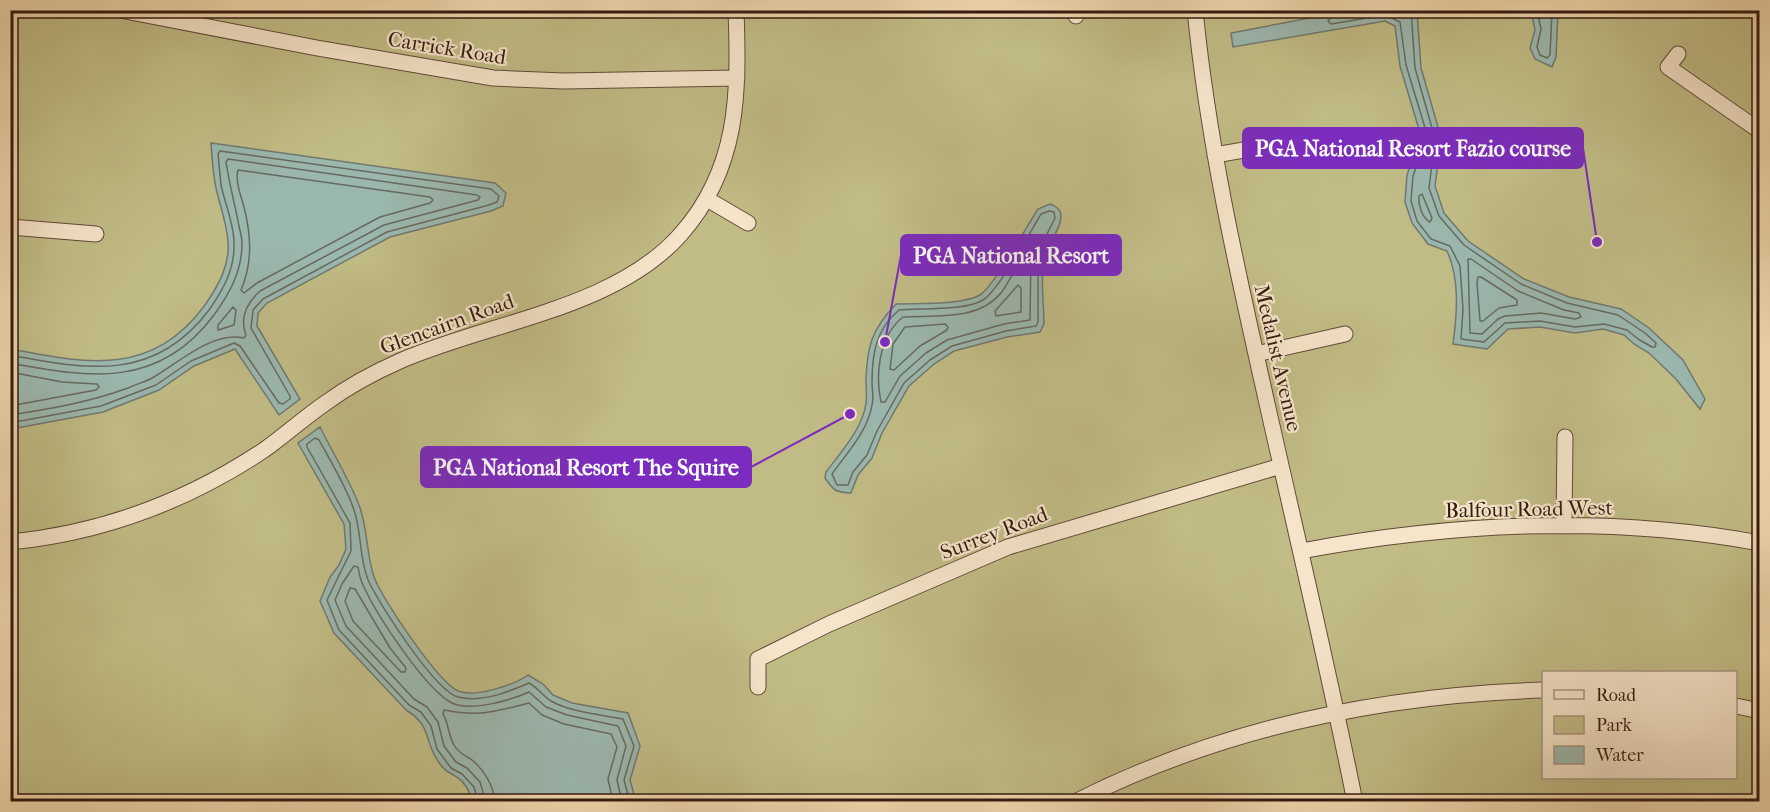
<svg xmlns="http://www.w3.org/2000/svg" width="1770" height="812" viewBox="0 0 1770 812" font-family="'IM FELL French Canon',serif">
<rect width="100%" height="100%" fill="#f1d7ae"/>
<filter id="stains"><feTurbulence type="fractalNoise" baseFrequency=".00333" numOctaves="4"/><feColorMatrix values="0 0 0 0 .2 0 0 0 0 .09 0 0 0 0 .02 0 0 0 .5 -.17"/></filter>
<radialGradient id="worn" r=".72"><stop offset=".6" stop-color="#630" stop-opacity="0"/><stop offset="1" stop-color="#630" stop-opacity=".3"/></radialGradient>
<path fill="#c1bc86" stroke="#7a6c4b" stroke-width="1.5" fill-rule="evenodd" d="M 10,11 L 1759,11 L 1759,801 L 11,801 ZM 1544,672 L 1736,672 L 1736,778 L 1544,778 Z"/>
<path fill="#9bb8af" stroke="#71796f" stroke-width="1.5" d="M 1347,11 L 1417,11 L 1421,68 L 1438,127 L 1440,148 L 1435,186 L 1444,213 L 1468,241 L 1524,279 L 1569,297 L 1621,309 L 1649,328 L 1683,360 L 1705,399 L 1700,409 L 1676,379 L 1649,353 L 1634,344 L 1624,335 L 1603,329 L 1575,333 L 1540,327 L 1508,329 L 1487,349 L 1453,344 C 1457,314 1460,279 1447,251 L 1428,244 L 1412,223 L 1405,202 L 1407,175 L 1421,136 L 1400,66 L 1395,26 L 1385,21 L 1233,47 L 1231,33 Z
M 1531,11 L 1558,11 L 1556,57 L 1552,67 L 1535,59 L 1530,48 L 1535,30 Z
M 211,143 L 495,183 L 506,193 L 503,206 L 491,211 L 390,237 L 267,303 L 258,313 L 257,326 L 300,399 L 279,415 L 235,349 L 194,366 L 159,390 L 103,412 L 11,429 L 11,349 C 88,364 152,377 205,305 C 218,286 230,266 228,242 C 227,224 220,206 216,188 C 213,174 212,158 211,143 Z
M 1050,204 C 1056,206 1061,209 1061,216 C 1061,231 1046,244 1044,259 C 1040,280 1044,303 1044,324 L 1040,332 L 1007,337 L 954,351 L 934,364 L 909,386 L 882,433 L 872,458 L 858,475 L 851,493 C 835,492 834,491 825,478 L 826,472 C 841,452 863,428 866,403 C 867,396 866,387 866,380 C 867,346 872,329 896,304 C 917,303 963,305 980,295 C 994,286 1027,226 1038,209 Z
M 320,427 C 333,453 349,479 359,505 C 368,528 366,554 374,577 C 382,599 438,682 458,691 C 475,698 514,685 528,675 L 543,684 L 553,695 L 572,703 L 628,713 L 640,746 L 630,780 L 636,801 L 473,801 C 470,793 466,783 458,778 C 450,772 446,773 440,764 C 423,742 433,726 406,710 L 334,633 L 320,601 L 330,577 L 339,565 L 346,549 L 344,524 L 298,443 Z"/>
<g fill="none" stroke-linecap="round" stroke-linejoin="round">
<path stroke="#676a60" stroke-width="1.5" d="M 1334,10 L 1333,15 L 1328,21 L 1331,24 L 1385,15 L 1400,22 L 1406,65 L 1426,131 L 1429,133 L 1432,128 L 1415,68 L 1411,10
M 1537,10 L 1541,29 L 1537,47 L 1540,55 L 1547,58 L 1550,55 L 1552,10
M 1431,136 L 1434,148 L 1429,188 L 1439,216 L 1464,245 L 1521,284 L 1567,303 L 1618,315 L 1645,333 L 1656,343 L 1655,347 L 1652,347 L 1638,339 L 1627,330 L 1604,324 L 1575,327 L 1540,321 L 1505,323 L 1484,342 L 1461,339 L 1463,309 L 1460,266 L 1450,246 L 1431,239 L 1417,221 L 1411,201 L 1413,176 L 1427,137 Z
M 238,170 L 430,197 L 433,200 L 430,203 L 380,217 L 257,283 L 244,293 L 241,290 C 253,262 251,235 244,207 C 241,196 235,181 238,170 Z
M 1422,194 L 1432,218 L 1430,222 C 1422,218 1418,204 1419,196 Z
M 1049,211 L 1054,212 L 1055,218 L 1043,242 L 1038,258 L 1038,322 L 1036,326 L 1006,331 L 952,346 L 930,360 L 904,383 L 877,431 L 867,455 L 853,472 L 848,485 L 837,485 L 832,474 C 846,454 868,431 872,405 C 874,398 872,389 872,382 C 872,354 876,329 899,310 C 921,308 965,311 983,300 C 999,290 1030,232 1041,214 Z
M 1027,253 L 1031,256 L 1030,320 L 1004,324 L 947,340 L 926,353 L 900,376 L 885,402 L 881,402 C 875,374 879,336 903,317 C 936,315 978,321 1001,293 C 1011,280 1016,264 1027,253 Z
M 1468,259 L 1471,259 L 1518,291 L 1564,310 L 1579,313 L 1581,317 L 1575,319 L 1541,313 L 1505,316 L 1498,319 L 1482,334 L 1470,333 Z
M 1478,277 L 1481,277 L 1517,300 L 1517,305 L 1499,308 L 1483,321 L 1480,321 L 1477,283 Z
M 1018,285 L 1021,288 L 1021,312 L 996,316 L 995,311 Z
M 233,307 L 236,310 L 234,325 L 218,330 L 218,325 Z
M 945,324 L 948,327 L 947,330 L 920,346 L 894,370 L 890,369 L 893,344 L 905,327 Z
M 10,355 C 88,370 155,382 209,310 C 223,290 235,269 234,243 C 234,224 225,204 221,185 C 220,175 219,164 218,154 L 220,151 L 491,189 L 499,196 L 497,202 L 489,205 L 387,232 L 263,299 L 253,310 L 251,328 L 290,396 L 290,399 L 283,404 L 279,403 L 240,346 L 234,343 L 191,361 L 156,385 L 101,406 L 10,423
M 10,363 C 90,378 159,389 214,315 C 230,293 242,271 242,243 C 242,236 239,228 238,221 C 234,201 229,182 226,162 L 228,159 L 477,195 L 480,197 L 478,200 L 384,225 L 260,291 C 247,303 239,317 246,335 L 244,338 C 213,331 179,362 154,377 C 146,382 136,384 128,388 C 90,402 50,409 10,415
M 10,372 L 62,382 L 97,384 L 99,387 L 96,390 L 10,406
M 350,588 L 355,589 L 390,648 L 406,668 L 405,672 L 401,672 L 353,621 L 345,601 Z
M 478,802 L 474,787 L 462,774 L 451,768 L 437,749 L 431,726 L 421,712 L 409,705 L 339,630 L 327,600 L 351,551 L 350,523 L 307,447 L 307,444 L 315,438 L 319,440 C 331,462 346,486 354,510 C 362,533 359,560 369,582 C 380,605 435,691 458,697 C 482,703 508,692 529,683 C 538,688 543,696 551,701 C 570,712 602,715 623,719 L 634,746 L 624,780 L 630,802
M 486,802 L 480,782 L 467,768 L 456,762 L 444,746 L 438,722 L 427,707 L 414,699 L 346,626 L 335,600 L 342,584 L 354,566 L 358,567 C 359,573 360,579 363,585 C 376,614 425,689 452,703 C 472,712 511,700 529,692 L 546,707 L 567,715 L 618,726 L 626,746 L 617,780 L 622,802
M 495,802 C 494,786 484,770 472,760 C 465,755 459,754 454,745 C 448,735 449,724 443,714 L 444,710 C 480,717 494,712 529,703 L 542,715 L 564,724 L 611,734 L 617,747 L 608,779 L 613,802"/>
<g stroke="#624a38" stroke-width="17">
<path id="minor" d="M 120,10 L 317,48 L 493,78 L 564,81 L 737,78
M 1195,10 C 1208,142 1237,270 1266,399 C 1296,533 1328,667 1355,802
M 1076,16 L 1076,10
M 1678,54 L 1668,67 L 1760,131
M 1215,155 L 1296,141
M 707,199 L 748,223
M 10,227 L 96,234
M 1256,354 L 1345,334
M 1564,526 L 1565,437
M 10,542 C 103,533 186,502 264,450 C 285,435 305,417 327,402 C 349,386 375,372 400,361 C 489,322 615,309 681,234 C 739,168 739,94 736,10
M 1301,551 C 1451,523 1608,515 1760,543
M 758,687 L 758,659 L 829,624 L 1008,547 L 1281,466
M 1736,706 L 1760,711
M 1075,802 C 1223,727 1380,695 1544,690"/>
</g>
<use href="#minor" stroke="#f6e5ca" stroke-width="15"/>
</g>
<g text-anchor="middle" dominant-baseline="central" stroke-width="4.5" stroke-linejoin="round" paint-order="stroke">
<g font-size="21" fill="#331b10" stroke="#f6e5ca">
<text transform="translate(447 48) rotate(9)">Carrick Road</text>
<text transform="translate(447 324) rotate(-20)">Glencairn Road</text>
<text transform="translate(1278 358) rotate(77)">Medalist Avenue</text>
<text transform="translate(1529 509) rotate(-1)">Balfour Road West</text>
<text transform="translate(994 533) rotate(-21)">Surrey Road</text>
</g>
</g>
<path fill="none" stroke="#7b2cbf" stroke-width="2" d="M1597 242L1583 148M885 342L901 255M850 414L751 467"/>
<g fill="#7b2cbf" stroke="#f6e5ca" stroke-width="2">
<circle cx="1597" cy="242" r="6"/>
<circle cx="885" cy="342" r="6"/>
<circle cx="850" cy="414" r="6"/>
</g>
<g fill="#7b2cbf" stroke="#7b2cbf" stroke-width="2">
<rect x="1243" y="128" width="340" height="40" rx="6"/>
<rect x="901" y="235" width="220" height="40" rx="6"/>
<rect x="421" y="447" width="330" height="40" rx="6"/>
</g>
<g font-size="22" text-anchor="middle" font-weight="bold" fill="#fff">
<text x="1413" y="156">PGA National Resort Fazio course</text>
<text x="1011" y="263">PGA National Resort</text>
<text x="586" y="475">PGA National Resort The Squire</text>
</g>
<rect width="1770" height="812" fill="none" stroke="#f1d7ae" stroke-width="36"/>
<rect x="12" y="12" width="1746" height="788" fill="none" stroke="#331b10" stroke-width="3"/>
<rect x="18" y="18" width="1734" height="776" fill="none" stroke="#331b10" stroke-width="1.5"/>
<rect x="1542" y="671" width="195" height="108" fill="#f6e5ca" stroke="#a89480" stroke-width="1.5"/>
<rect x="1554" y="690" width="30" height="9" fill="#f6e5ca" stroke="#a89480" stroke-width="1.5"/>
<text x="1596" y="701" font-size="18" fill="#331b10">Road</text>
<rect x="1554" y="716" width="30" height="18" fill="#c1bc86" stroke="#a89480" stroke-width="1.5"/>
<text x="1596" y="731" font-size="18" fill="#331b10">Park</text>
<rect x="1554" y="746" width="30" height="18" fill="#9bb8af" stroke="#a89480" stroke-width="1.5"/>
<text x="1596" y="761" font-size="18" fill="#331b10">Water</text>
<rect width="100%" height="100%" filter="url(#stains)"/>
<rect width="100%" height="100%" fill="url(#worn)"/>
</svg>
